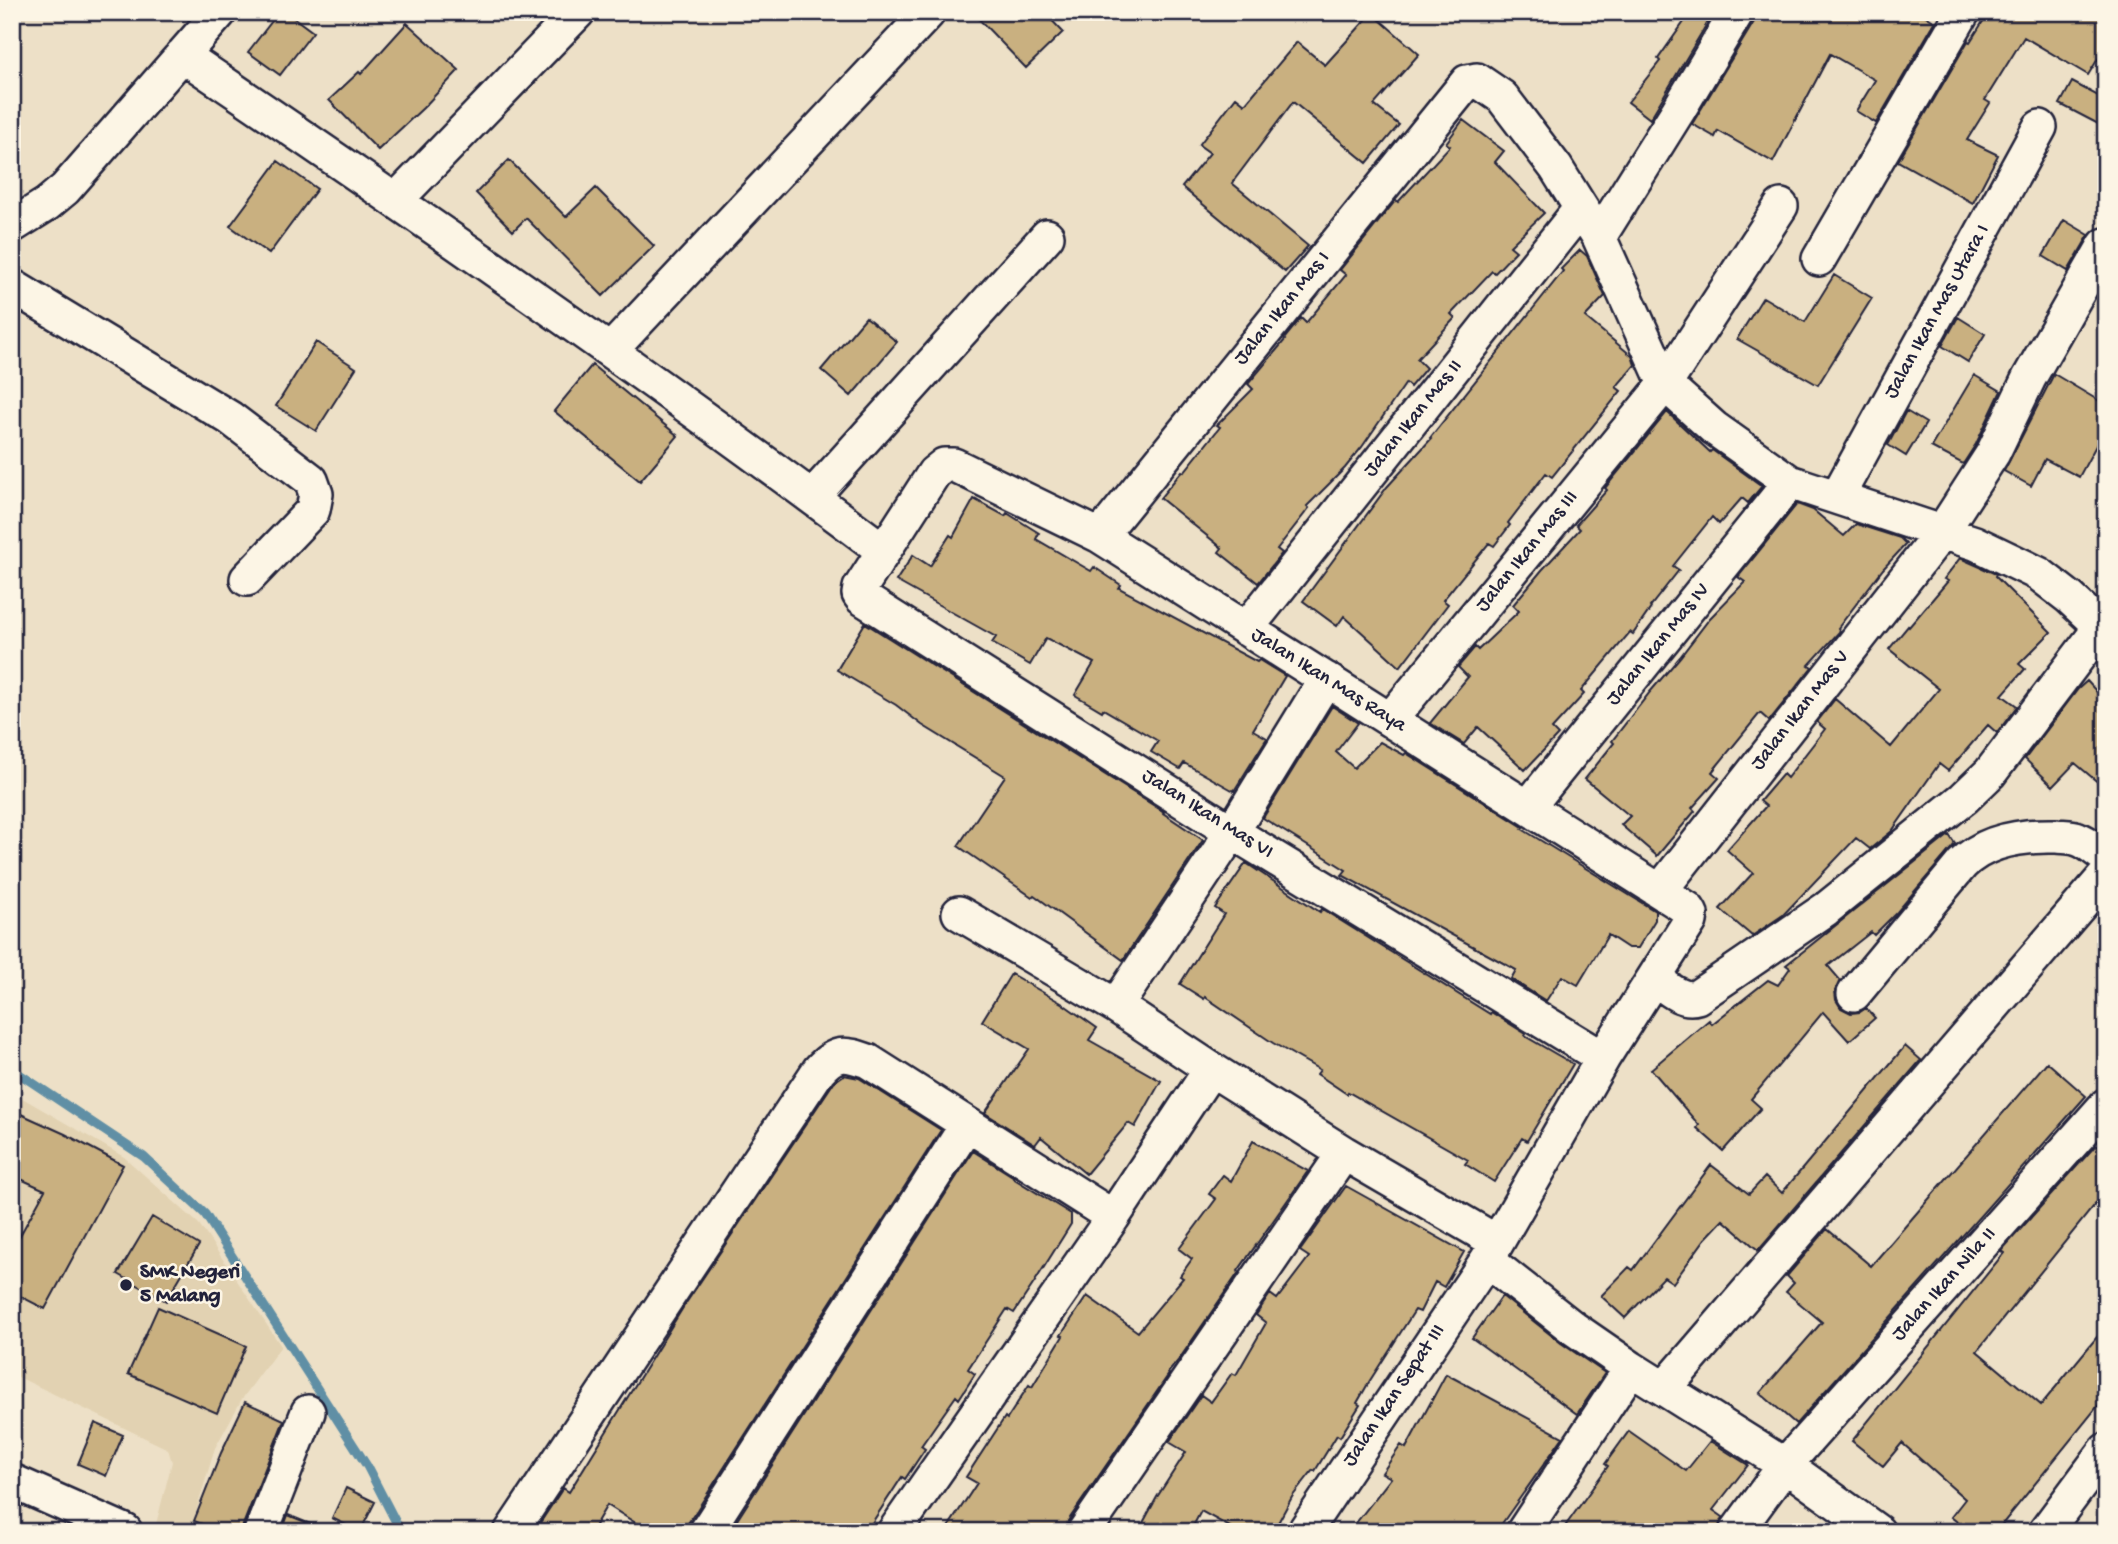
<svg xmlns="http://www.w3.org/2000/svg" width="2118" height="1544" viewBox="0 0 2118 1544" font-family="'Gochi Hand',sans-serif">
<rect width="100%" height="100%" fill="#ede0c7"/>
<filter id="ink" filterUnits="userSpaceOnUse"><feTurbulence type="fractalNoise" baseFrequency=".0143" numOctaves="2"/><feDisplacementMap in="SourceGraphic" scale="14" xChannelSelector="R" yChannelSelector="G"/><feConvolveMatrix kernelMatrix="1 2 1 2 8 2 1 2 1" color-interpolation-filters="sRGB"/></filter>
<g filter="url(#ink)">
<path fill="#e2d2b2" d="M 12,1092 L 124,1157 L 199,1224 L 281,1346 L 242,1399 L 215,1448 L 190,1532 L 154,1532 L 172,1462 L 168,1449 L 12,1374 Z"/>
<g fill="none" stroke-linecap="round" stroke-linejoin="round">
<path stroke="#618fa5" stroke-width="9" d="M 12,1069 L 144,1157 L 205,1214 L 367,1466 L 401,1532"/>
</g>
<path fill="#c9b080" stroke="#22223b" stroke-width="2" d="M 279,12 L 286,12 L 313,32 L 280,75 L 248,52 Z
M 972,12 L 1044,12 L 1063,32 L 1026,68 Z
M 1691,12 L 1714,12 L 1650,119 L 1628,102 L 1660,61 L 1658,59 Z
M 1756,12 L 1920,12 L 1935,22 L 1876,123 L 1856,111 L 1875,80 L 1830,54 L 1773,162 L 1718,131 L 1715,137 L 1692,124 L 1754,22 Z
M 1983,12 L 2106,12 L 2106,46 L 2088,75 L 2024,37 L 1985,100 L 1990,103 L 1967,140 L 1998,155 L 1973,203 L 1898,161 L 1968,41 L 1970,42 L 1987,15 Z
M 1372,13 L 1419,54 L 1374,105 L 1399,125 L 1367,163 L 1293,102 L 1232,183 L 1308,246 L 1285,272 L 1182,187 L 1210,153 L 1199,145 L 1236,97 L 1245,104 L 1297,42 L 1325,65 Z
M 407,23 L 459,70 L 423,108 L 378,150 L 329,100 L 359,72 L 361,74 Z
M 2072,82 L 2106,100 L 2106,128 L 2060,104 Z
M 1463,120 L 1504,151 L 1495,162 L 1544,213 L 1510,246 L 1516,251 L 1495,273 L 1492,271 L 1451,314 L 1455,318 L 1417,359 L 1426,368 L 1410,387 L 1406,383 L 1362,447 L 1345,468 L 1307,506 L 1309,508 L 1277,549 L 1282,553 L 1258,583 L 1219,552 L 1222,548 L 1160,498 L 1182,471 L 1184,472 L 1220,427 L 1217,425 L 1253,389 L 1248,384 L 1285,340 L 1284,339 L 1301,318 L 1306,323 L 1346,275 L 1340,270 L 1396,200 L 1398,202 L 1450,146 L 1446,143 Z
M 509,160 L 566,217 L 596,188 L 654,246 L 603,296 L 526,218 L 513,231 L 476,193 Z
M 278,161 L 317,189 L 269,254 L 230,226 Z
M 2064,220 L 2089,235 L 2068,271 L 2043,256 Z
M 1580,250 L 1587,256 L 1605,296 L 1585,317 L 1632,356 L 1635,365 L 1616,387 L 1621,391 L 1552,477 L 1546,473 L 1508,523 L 1510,525 L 1494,546 L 1489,543 L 1443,600 L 1448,604 L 1400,667 L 1344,616 L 1337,626 L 1303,601 L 1387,487 L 1431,439 L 1430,438 L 1563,271 L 1561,269 Z
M 1834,275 L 1872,298 L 1818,385 L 1737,339 L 1763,297 L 1805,322 Z
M 866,317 L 897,342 L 851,396 L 821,370 Z
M 1958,317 L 1985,334 L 1968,362 L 1942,346 Z
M 316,342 L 356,368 L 316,431 L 276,406 Z
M 592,365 L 678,436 L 640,481 L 554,411 Z
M 2054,374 L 2106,405 L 2106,427 L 2079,477 L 2045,459 L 2031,486 L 2004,471 Z
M 1974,375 L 2001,391 L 1976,444 L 1963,464 L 1931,447 Z
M 1906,411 L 1926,423 L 1906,456 L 1888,445 Z
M 1667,412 L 1710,452 L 1712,450 L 1762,486 L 1748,503 L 1742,498 L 1719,524 L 1712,517 L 1673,566 L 1679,570 L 1650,607 L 1651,608 L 1633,634 L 1630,632 L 1581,691 L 1584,694 L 1552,729 L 1558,735 L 1525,770 L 1478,727 L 1464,744 L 1430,723 L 1468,677 L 1458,667 L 1475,647 L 1478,650 L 1519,611 L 1513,605 L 1542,570 L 1580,529 L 1576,525 L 1607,490 L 1605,488 Z
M 974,499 L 1005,516 L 1007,513 L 1039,533 L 1036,539 L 1091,571 L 1094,567 L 1121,585 L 1119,588 L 1257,662 L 1259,660 L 1285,676 L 1253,730 L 1267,738 L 1234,791 L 1184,763 L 1180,769 L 1151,752 L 1158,741 L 1103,709 L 1102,711 L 1075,695 L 1094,663 L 1046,638 L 1030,665 L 992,643 L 996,637 L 896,581 L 913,555 L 930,566 L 950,535 L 953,537 Z
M 1797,504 L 1813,510 L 1844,536 L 1856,524 L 1900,538 L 1906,544 L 1883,569 L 1838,628 L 1840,631 L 1809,665 L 1812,667 L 1769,721 L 1760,713 L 1712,772 L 1719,778 L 1692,808 L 1695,811 L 1657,856 L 1621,825 L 1630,816 L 1585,779 L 1614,743 L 1612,741 L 1650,692 L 1680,657 L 1710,618 L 1745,582 L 1738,577 Z
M 1960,558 L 1996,574 L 1995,576 L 2051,632 L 2019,664 L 2025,669 L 2002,695 L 2017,706 L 1997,733 L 1988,725 L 1948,771 L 1939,764 L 1892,831 L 1870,849 L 1856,838 L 1783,915 L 1752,936 L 1720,909 L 1753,873 L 1727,850 L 1766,806 L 1760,801 L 1783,774 L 1787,778 L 1825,729 L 1817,722 L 1835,699 L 1891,747 L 1939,689 L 1889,649 L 1908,626 L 1909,627 L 1948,581 L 1944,579 Z
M 865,623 L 1164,812 L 1163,813 L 1203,840 L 1123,960 L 1034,895 L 1032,897 L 958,846 L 1005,776 L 922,725 L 896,705 L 837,670 Z
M 2087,681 L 2106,702 L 2106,789 L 2075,763 L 2053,786 L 2025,759 L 2078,689 Z
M 1332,706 L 1358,723 L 1336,752 L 1354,768 L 1380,742 L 1404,755 L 1406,753 L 1523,827 L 1522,829 L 1655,911 L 1655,920 L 1638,948 L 1628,948 L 1608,935 L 1578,985 L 1562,976 L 1546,1001 L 1511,979 L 1516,970 L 1342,875 L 1346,870 L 1263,818 Z
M 1949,835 L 1955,844 L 1897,912 L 1874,935 L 1871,932 L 1828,966 L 1840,980 L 1835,991 L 1836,1000 L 1841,1008 L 1851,1013 L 1860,1012 L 1866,1008 L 1875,1018 L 1849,1041 L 1823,1012 L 1751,1099 L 1761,1108 L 1723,1151 L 1697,1128 L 1699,1125 L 1651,1069 L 1709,1020 L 1712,1024 L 1768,980 L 1778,985 L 1790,968 L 1786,965 Z
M 1246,863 L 1320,912 L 1322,909 L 1490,1014 L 1491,1012 L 1526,1034 L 1525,1036 L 1573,1064 L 1527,1141 L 1522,1138 L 1494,1182 L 1465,1164 L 1468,1160 L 1348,1092 L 1347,1094 L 1317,1074 L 1320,1070 L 1273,1043 L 1205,997 L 1204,999 L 1180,984 L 1224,914 L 1215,908 Z
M 1011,974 L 1063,1004 L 1097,1028 L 1089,1040 L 1161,1081 L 1135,1127 L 1128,1123 L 1086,1174 L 1041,1137 L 1035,1145 L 985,1113 L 1029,1049 L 982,1021 Z
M 1905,1046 L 1921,1060 L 1758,1250 L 1723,1220 L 1705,1239 L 1673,1283 L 1664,1277 L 1625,1318 L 1601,1296 L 1629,1267 L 1633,1270 L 1711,1165 L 1749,1194 L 1765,1177 L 1782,1193 Z
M 2047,1062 L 2086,1096 L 1796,1424 L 1760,1393 L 1822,1322 L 1786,1292 L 1794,1283 L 1787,1276 L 1827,1229 L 1871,1266 Z
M 844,1075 L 859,1078 L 941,1130 L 697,1510 L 682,1532 L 650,1532 L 607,1505 L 591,1532 L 534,1532 L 563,1488 L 569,1492 L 684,1306 L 834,1082 Z
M 12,1110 L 65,1134 L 123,1165 L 45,1309 L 12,1292 L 12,1250 L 45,1190 L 12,1175 Z
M 1253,1141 L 1308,1171 L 1238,1271 L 1239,1272 L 1180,1358 L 1168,1373 L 1169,1374 L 1068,1521 L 1065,1532 L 945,1532 L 977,1483 L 966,1477 L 1005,1417 L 1007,1419 L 1029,1385 L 1032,1387 L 1063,1336 L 1061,1335 L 1087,1296 L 1138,1332 L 1183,1278 L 1180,1276 L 1192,1259 L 1179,1249 L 1216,1199 L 1209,1194 L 1223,1175 L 1231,1181 Z
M 2096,1145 L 2106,1153 L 2106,1191 L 1977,1351 L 2041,1405 L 2106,1326 L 2106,1396 L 1996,1532 L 1970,1532 L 1951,1517 L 1965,1499 L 1902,1443 L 1883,1466 L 1852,1441 L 2004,1253 L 2001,1251 Z
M 973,1151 L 1014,1177 L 1013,1178 L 1071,1214 L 1071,1224 L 1034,1283 L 1014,1313 L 1007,1309 L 968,1369 L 975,1374 L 959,1399 L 956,1396 L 921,1446 L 925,1449 L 905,1479 L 902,1477 L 866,1532 L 731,1532 L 730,1531 Z
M 1346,1186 L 1464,1252 L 1444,1287 L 1435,1282 L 1420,1312 L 1415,1310 L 1369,1382 L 1357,1403 L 1360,1405 L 1340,1437 L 1337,1435 L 1315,1471 L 1313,1470 L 1292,1497 L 1273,1532 L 1239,1532 L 1201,1511 L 1190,1532 L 1138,1532 L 1157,1497 L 1186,1452 L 1169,1442 L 1201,1395 L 1211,1402 L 1232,1373 L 1236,1375 L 1266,1323 L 1256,1315 L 1270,1294 L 1277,1299 L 1309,1257 L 1300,1251 Z
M 152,1217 L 199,1245 L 166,1301 L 118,1274 Z
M 1502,1296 L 1561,1343 L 1605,1373 L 1577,1414 L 1472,1338 Z
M 158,1307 L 246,1346 L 217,1413 L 128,1374 Z
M 1446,1374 L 1563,1437 L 1496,1532 L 1349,1532 L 1391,1478 L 1382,1473 L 1401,1445 L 1406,1448 Z
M 245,1402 L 284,1420 L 243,1525 L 242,1532 L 223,1532 L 194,1521 L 221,1453 Z
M 95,1423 L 123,1435 L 106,1476 L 78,1464 Z
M 1629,1431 L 1686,1471 L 1710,1441 L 1748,1465 L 1713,1510 L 1723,1517 L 1717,1532 L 1561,1532 L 1608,1466 L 1605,1464 Z
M 346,1488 L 375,1502 L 360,1532 L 332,1518 Z
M 288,1515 L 325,1530 L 325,1532 L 282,1532 Z"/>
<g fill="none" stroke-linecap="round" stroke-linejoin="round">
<g stroke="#22223b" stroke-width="38">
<path id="minor" d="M 182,55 C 419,215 655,379 884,551
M 396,200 L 578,12
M 12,226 L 47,204 L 65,189 L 220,12
M 1599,237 L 1678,111 L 1737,12
M 1819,259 L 1963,12
M 12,286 L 230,418 L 311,480 L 316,494 L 313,510 L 247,579
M 610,351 L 928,13
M 812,497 L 1047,236
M 1837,497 L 2040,127
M 1100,536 L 1467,82 L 1477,80 L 1502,97 L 1556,168 L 1599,237 L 1665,384 L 1714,428 L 1790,482 L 1975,543 L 2039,574 L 2070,598 L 2101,627 L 2106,634
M 1246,629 L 1581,208
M 1390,720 L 1665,384 L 1781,206
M 1528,807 L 1790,482
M 1660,891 L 1942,532 L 1993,453 L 2029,378 L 2105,245
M 959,913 L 1116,1006 L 1211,1069 L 1344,1153 L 1497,1242
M 1654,978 C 1667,987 1681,1002 1697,997 L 1826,909 L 1964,798 L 1990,773 L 2101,627
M 1854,994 L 1962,864 C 1986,840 2022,835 2056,836 C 2063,837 2071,836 2078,839 C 2088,842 2097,851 2106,857
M 1116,1006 L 1232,832 L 1326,679
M 1487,1260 L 1573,1328 L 1631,1368 L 1785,1465 L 1878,1532
M 1665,1388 L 2106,875
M 12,1481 L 125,1531
M 261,1532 L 308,1412
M 511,1532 L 819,1070 C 836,1051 845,1053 868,1061 L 1113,1217
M 706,1532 L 967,1125
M 894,1532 L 1113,1217 L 1211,1069
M 1084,1532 L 1344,1153
M 1304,1532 L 1487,1260 L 1603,1058 L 1690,921 L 1691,914 L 1688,909 L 1100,536 L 954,465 L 944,465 L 934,473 L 860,588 L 859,594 L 862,598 L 1232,832 L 1603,1058
M 1523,1532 L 1631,1368
M 1736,1532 L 1785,1465 L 2106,1105
M 2045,1532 L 2106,1450"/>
</g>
<use href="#minor" stroke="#fcf5e5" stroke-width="33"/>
</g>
</g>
<circle fill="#22223b" stroke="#fcf5e5" stroke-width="2.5" cx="126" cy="1285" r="7"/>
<g text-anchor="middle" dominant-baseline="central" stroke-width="5" stroke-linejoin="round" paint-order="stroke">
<g font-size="21" fill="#22223b" stroke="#fcf5e5">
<text transform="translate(1283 309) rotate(-51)">Jalan Ikan Mas I</text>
<text transform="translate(1938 312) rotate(-61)">Jalan Ikan Mas Utara I</text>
<text transform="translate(1414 419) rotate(-51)">Jalan Ikan Mas II</text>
<text transform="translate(1528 552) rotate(-51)">Jalan Ikan Mas III</text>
<text transform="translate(1659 645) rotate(-51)">Jalan Ikan Mas IV</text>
<text transform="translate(1328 681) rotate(32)">Jalan Ikan Mas Raya</text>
<text transform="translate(1801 711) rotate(-52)">Jalan Ikan Mas V</text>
<text transform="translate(1207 815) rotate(32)">Jalan Ikan Mas VI</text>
<text transform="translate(1945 1285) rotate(-48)">Jalan Ikan Nila II</text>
<text transform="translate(1395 1396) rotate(-56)">Jalan Ikan Sepat III</text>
</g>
<g font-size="21" font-weight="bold" fill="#22223b" stroke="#fcf5e5" text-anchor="start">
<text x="140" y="1273">SMK Negeri<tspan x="140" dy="24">5 Malang</tspan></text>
</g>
</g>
<rect width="2118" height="1544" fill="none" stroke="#fcf5e5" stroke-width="42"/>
<rect x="21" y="21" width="2076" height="1502" fill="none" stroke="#22223b" stroke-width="2.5" filter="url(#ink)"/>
</svg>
